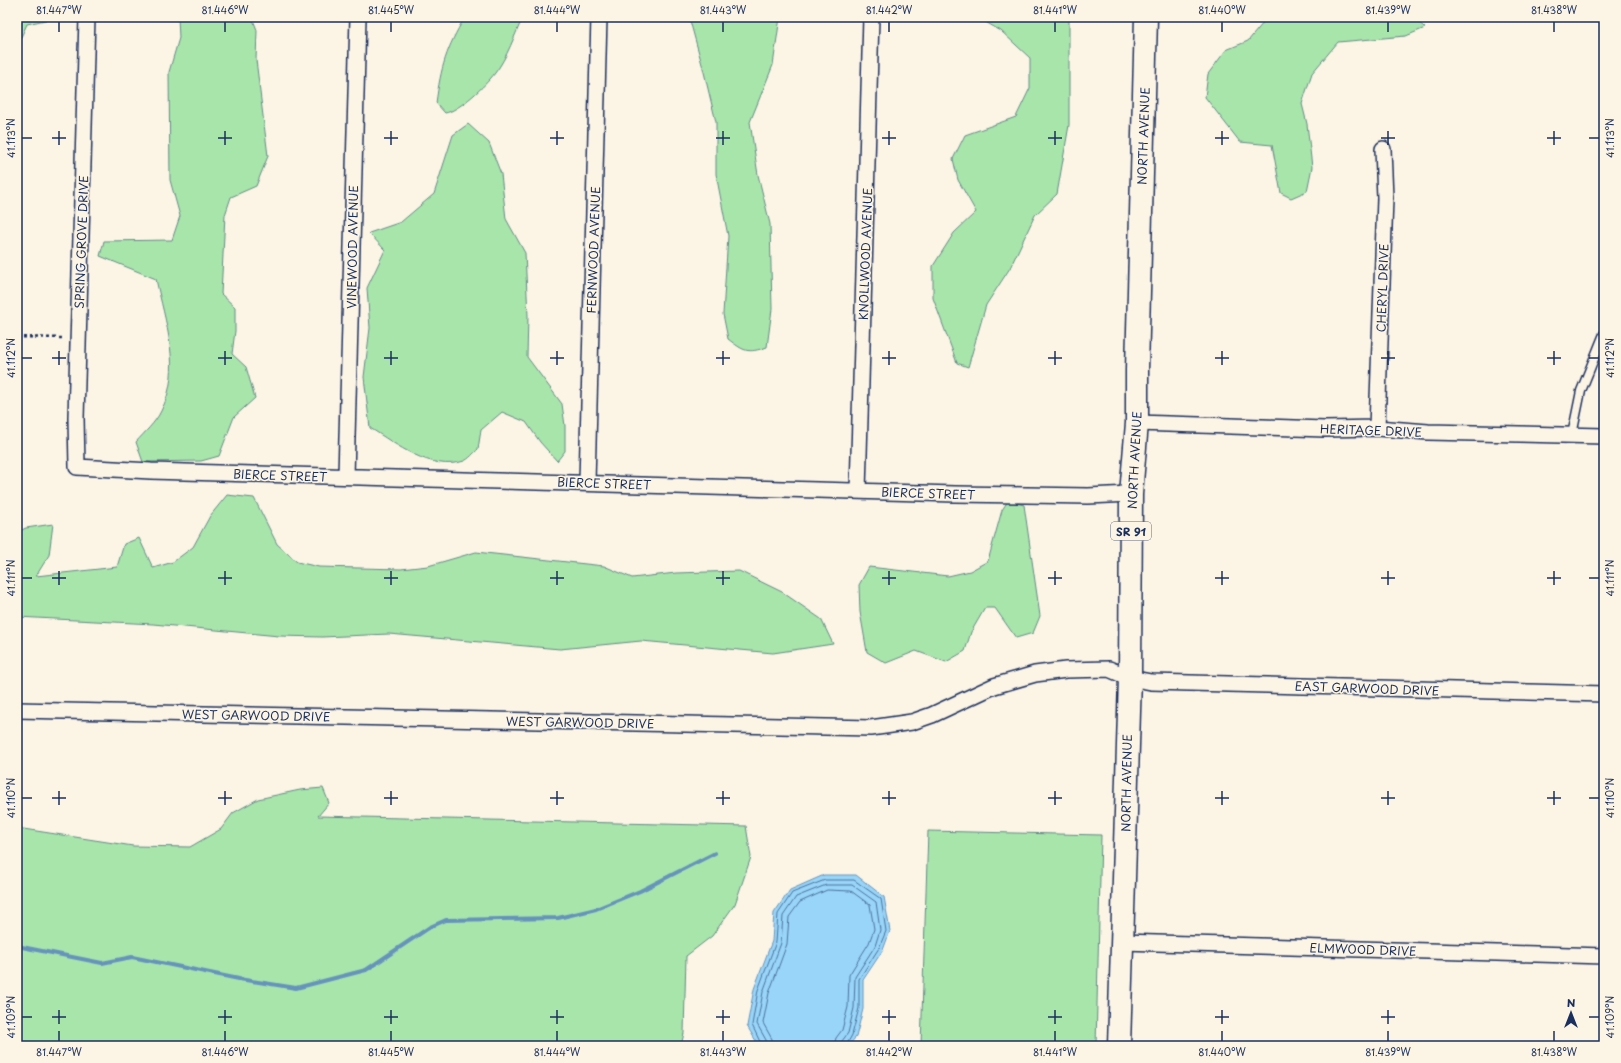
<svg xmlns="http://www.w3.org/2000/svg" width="1621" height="1063" viewBox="0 0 1621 1063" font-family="'Playpen Sans',sans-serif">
<rect width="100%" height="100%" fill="#fcf5e5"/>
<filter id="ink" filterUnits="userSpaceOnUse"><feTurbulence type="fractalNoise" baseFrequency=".025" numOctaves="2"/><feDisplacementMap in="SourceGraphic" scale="8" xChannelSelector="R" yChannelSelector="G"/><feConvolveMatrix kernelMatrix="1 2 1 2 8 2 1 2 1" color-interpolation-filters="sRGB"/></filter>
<g filter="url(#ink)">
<path fill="#a8e5ab" stroke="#628a84" d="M 17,17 L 59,17 L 27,24 L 17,46 Z
M 178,17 L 252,17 L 257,30 L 256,60 L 268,156 L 256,186 L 231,197 L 225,215 L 221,294 L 235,307 L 235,331 L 232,354 L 246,367 L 255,398 L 234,417 L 219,456 L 201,461 L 143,462 L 136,442 C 144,433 156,422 161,411 C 183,369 165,322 156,279 L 100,256 L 104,241 L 172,240 L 180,216 L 170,180 L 169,72 L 179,38 Z
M 465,17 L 523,17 C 515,34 507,58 495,73 C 486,85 459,111 445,113 L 436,103 C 441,67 446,49 465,17 Z
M 689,17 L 780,17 L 773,65 L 750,122 L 758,175 L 770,224 L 772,309 L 767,347 C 747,354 744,351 728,339 L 723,314 L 728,236 L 716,174 L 716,122 L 703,68 Z
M 977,17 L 1069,17 L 1069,125 L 1057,194 L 1035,215 L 1010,268 L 986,305 L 968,367 L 957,363 L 933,298 L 933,266 L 954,233 L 976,212 L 958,180 L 953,159 L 965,135 L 1016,117 L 1030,88 L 1030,58 L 1001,31 Z
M 1268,17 L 1413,17 L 1425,28 L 1406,36 L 1338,42 L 1312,73 L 1302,104 L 1307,124 L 1312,167 L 1307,191 L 1291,198 L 1281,193 L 1272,145 L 1240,142 L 1205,97 L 1208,74 L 1226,50 L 1248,41 Z
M 468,124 L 489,143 L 501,174 L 506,219 L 525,253 L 528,316 L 527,357 L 562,404 L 565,426 L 565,451 L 557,461 L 540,442 L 526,422 L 502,412 L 481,430 L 478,449 C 474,453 469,459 464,461 C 431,472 396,444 370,428 L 364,377 L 370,328 L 367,288 L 385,250 L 369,233 L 401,222 L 434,194 L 453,135 Z
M 227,495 L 254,498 L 277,544 L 297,562 L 319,567 L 401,569 L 428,566 L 476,552 L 604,566 L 632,578 L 676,573 L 739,571 L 782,592 L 821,619 L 833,644 L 773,653 L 641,641 L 560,649 L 389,634 L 322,637 L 279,636 L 153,624 L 17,617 L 17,532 L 26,528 L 53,524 L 49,555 L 36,576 L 117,567 L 124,544 L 139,538 L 153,568 L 173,562 L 193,547 L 210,516 Z
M 1008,501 L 1024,505 L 1040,616 L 1033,633 L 1016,638 L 995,608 L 985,608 L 971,632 L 965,651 L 946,662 L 916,651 L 886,663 L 867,652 L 860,612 L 859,585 L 869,567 L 948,576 L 970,571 L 988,561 L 1002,510 Z
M 323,788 L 329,803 L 318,816 L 746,826 L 751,857 L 735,904 L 712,936 L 686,956 L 684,1033 L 681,1046 L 17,1046 L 17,828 L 133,846 L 190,847 L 221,829 L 233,813 L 258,799 L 300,790 Z
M 928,831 L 1101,835 L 1096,1046 L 921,1046 Z"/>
<path fill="#98d5f9" stroke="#6693bb" d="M 824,875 L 856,875 L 884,897 L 890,931 L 883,950 L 863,980 L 863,1009 L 856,1037 L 848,1046 L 759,1046 L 747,1026 L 754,989 L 772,941 L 774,913 L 790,890 Z"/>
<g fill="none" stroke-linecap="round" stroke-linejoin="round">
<path stroke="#4d719c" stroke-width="1" d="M 762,1046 L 752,1025 L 758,990 L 776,942 L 778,914 L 792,893 L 825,880 L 854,880 L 881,899 L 886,931 L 879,948 L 859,979 L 859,1008 L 852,1035 L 846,1046
M 767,1046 L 766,1040 L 757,1024 L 763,992 L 781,943 L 783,916 L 796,897 L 826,885 L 852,885 L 876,902 L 880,930 L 875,946 L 855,977 L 854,1008 L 848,1033 L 842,1041 L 841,1046
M 773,1046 L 772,1039 L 763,1023 L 769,993 L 787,944 L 789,917 L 800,902 L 827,890 L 851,891 L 870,905 L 874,929 L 869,943 L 849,975 L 848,1007 L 842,1030 L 836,1038 L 834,1046"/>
<path stroke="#6693bb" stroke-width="4" d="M 17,946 L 102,963 L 132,957 L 239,979 L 296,988 L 366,970 L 430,927 L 446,920 L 558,918 L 596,909 L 640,891 L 715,853"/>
<g stroke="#1b2f5e" stroke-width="11">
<path id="lane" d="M 1572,435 L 1581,391 L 1604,334"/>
</g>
<g stroke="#1b2f5e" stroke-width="18">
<path id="street" d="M 87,17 L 76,418 L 77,467 L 151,471 L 955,494 L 1088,496 L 1131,494
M 1137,423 L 1325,429 L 1377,428 L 1428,432 L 1604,436
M 1377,428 L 1385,198 L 1383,149
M 346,476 L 358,17
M 587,482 L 599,17
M 858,491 L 871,17
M 17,710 L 871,728 L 912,722 L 932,715 L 994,686 L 1035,674 L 1066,670 L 1109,669 L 1130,678 L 1151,682 L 1604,694
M 1122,942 L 1604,956"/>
</g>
<g stroke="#1b2f5e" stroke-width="25">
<path id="primary" d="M 1119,1046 L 1130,678 L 1131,494 L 1137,423 L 1137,370 L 1146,17"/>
</g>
<path stroke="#1b2f5e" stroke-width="2.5" stroke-dasharray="3 3" stroke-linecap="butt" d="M 17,337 L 64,338"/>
<use href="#lane" stroke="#fcf5e5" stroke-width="8"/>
<use href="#street" stroke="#fcf5e5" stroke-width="15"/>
<use href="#primary" stroke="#fcf5e5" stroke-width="22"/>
</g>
</g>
<path fill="none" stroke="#1b2f5e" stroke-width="1.5" d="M 59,22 L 59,32M 225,22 L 225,32M 391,22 L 391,32M 557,22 L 557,32M 723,22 L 723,32M 889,22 L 889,32M 1055,22 L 1055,32M 1222,22 L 1222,32M 1388,22 L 1388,32M 1554,22 L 1554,32M 59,131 L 59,145M 225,131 L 225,145M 391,131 L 391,145M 557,131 L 557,145M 723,131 L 723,145M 889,131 L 889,145M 1055,131 L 1055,145M 1222,131 L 1222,145M 1388,131 L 1388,145M 1554,131 L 1554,145M 22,138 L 32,138M 52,138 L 66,138M 218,138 L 232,138M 384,138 L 398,138M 550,138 L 564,138M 716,138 L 730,138M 882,138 L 896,138M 1048,138 L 1062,138M 1215,138 L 1229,138M 1381,138 L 1395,138M 1547,138 L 1561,138M 1589,138 L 1599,138M 59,351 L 59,365M 225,351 L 225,365M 391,351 L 391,365M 557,351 L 557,365M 723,351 L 723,365M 889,351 L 889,365M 1055,351 L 1055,365M 1222,351 L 1222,365M 1388,351 L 1388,365M 1554,351 L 1554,365M 22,358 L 32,358M 52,358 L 66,358M 218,358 L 232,358M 384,358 L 398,358M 550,358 L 564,358M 716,358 L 730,358M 882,358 L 896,358M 1048,358 L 1062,358M 1215,358 L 1229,358M 1381,358 L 1395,358M 1547,358 L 1561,358M 1589,358 L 1599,358M 59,571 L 59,585M 225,571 L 225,585M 391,571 L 391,585M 557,571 L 557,585M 723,571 L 723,585M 889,571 L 889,585M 1055,571 L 1055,585M 1222,571 L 1222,585M 1388,571 L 1388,585M 1554,571 L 1554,585M 22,578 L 32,578M 52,578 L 66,578M 218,578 L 232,578M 384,578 L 398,578M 550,578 L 564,578M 716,578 L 730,578M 882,578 L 896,578M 1048,578 L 1062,578M 1215,578 L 1229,578M 1381,578 L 1395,578M 1547,578 L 1561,578M 1589,578 L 1599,578M 59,791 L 59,805M 225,791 L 225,805M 391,791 L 391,805M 557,791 L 557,805M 723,791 L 723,805M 889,791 L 889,805M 1055,791 L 1055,805M 1222,791 L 1222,805M 1388,791 L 1388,805M 1554,791 L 1554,805M 22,798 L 32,798M 52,798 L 66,798M 218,798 L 232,798M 384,798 L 398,798M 550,798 L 564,798M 716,798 L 730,798M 882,798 L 896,798M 1048,798 L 1062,798M 1215,798 L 1229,798M 1381,798 L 1395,798M 1547,798 L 1561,798M 1589,798 L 1599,798M 59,1010 L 59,1024M 225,1010 L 225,1024M 391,1010 L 391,1024M 557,1010 L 557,1024M 723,1010 L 723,1024M 889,1010 L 889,1024M 1055,1010 L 1055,1024M 1222,1010 L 1222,1024M 1388,1010 L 1388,1024M 22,1017 L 32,1017M 52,1017 L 66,1017M 218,1017 L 232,1017M 384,1017 L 398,1017M 550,1017 L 564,1017M 716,1017 L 730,1017M 882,1017 L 896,1017M 1048,1017 L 1062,1017M 1215,1017 L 1229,1017M 1381,1017 L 1395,1017M 1589,1017 L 1599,1017M 59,1031 L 59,1041M 225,1031 L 225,1041M 391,1031 L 391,1041M 557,1031 L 557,1041M 723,1031 L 723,1041M 889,1031 L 889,1041M 1055,1031 L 1055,1041M 1222,1031 L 1222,1041M 1388,1031 L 1388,1041M 1554,1031 L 1554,1041"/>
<g text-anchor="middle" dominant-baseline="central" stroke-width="3" stroke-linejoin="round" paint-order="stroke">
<rect fill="#fcf5e5" stroke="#5e6a86" stroke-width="1" x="1111" y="522" width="40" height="18" rx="3"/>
<g font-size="11" font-weight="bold" fill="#1b2f5e">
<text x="1131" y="531">SR 91</text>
</g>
<g font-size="12" fill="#1b2f5e" stroke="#fcf5e5">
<text transform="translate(1143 136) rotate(-88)">NORTH AVENUE</text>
<text transform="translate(81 242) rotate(-88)">SPRING GROVE DRIVE</text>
<text transform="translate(352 247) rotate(-89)">VINEWOOD AVENUE</text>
<text transform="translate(593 250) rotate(-88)">FERNWOOD AVENUE</text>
<text transform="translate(865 254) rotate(-88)">KNOLLWOOD AVENUE</text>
<text transform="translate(1382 288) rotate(-88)">CHERYL DRIVE</text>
<text transform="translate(1371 430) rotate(2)">HERITAGE DRIVE</text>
<text transform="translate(1134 460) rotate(-87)">NORTH AVENUE</text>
<text transform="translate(280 475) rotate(2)">BIERCE STREET</text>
<text transform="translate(604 483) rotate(2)">BIERCE STREET</text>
<text transform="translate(928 493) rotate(2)">BIERCE STREET</text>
<text transform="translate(1367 688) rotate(2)">EAST GARWOOD DRIVE</text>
<text transform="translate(256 715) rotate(1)">WEST GARWOOD DRIVE</text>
<text transform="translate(580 722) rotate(1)">WEST GARWOOD DRIVE</text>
<text transform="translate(1126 783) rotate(-89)">NORTH AVENUE</text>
<text transform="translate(1363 949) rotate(2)">ELMWOOD DRIVE</text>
</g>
</g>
<rect width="1621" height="1063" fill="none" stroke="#fcf5e5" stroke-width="44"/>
<g transform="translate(1571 1013)" stroke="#fcf5e5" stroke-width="3" paint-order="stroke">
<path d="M0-3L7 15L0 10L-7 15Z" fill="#1b2f5e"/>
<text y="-6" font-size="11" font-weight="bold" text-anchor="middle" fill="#1b2f5e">N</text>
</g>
<rect x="22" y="22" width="1577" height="1019" fill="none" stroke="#1b2f5e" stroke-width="1.5"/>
<g font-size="10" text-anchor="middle" fill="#1b2f5e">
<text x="59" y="14">81.447°W</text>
<text x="225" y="14">81.446°W</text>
<text x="391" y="14">81.445°W</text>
<text x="557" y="14">81.444°W</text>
<text x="723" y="14">81.443°W</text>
<text x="889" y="14">81.442°W</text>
<text x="1055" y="14">81.441°W</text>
<text x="1222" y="14">81.440°W</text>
<text x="1388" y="14">81.439°W</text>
<text x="1554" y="14">81.438°W</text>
<text transform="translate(11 138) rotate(-90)" y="4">41.113°N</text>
<text transform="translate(1610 138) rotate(-90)" y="4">41.113°N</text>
<text transform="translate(11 358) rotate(-90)" y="4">41.112°N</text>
<text transform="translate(1610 358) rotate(-90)" y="4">41.112°N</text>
<text transform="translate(11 578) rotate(-90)" y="4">41.111°N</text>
<text transform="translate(1610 578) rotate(-90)" y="4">41.111°N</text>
<text transform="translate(11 798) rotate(-90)" y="4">41.110°N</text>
<text transform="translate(1610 798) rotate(-90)" y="4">41.110°N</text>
<text transform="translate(11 1017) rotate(-90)" y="4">41.109°N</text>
<text transform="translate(1610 1017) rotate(-90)" y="4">41.109°N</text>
<text x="59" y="1056">81.447°W</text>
<text x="225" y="1056">81.446°W</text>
<text x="391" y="1056">81.445°W</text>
<text x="557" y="1056">81.444°W</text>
<text x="723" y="1056">81.443°W</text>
<text x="889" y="1056">81.442°W</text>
<text x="1055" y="1056">81.441°W</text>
<text x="1222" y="1056">81.440°W</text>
<text x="1388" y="1056">81.439°W</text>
<text x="1554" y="1056">81.438°W</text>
</g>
</svg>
